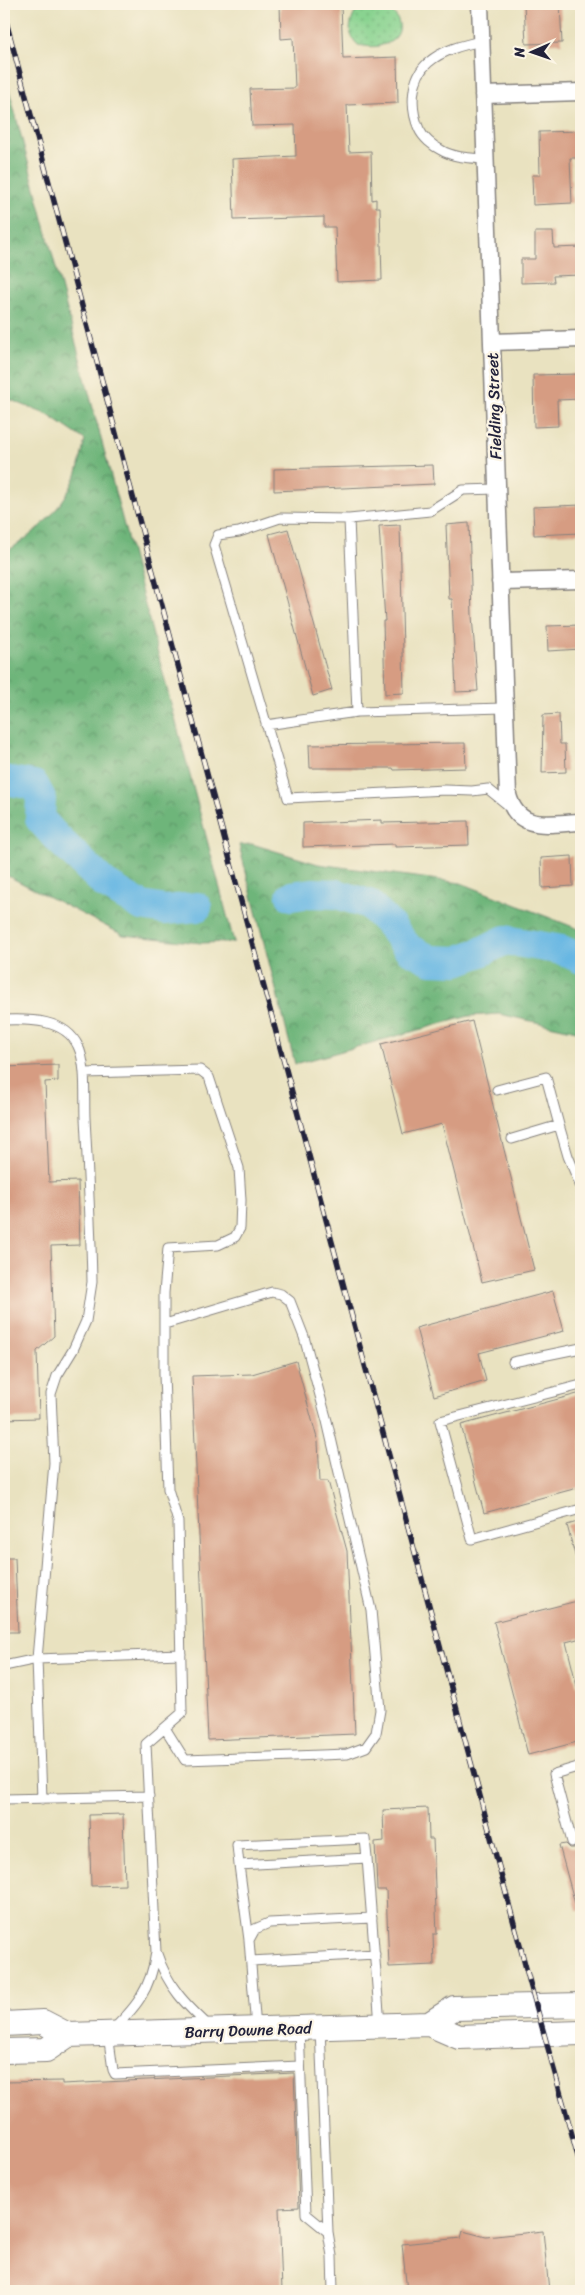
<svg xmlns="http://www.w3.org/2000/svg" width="585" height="2295" viewBox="0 0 585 2295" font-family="Sriracha,sans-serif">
<defs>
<pattern id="grass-dots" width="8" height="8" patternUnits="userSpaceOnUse" patternTransform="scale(1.25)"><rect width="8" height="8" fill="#89d390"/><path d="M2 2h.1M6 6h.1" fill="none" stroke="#76b57d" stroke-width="1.8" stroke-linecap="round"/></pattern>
<pattern id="forest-crowns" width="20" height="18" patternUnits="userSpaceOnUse" patternTransform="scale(1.25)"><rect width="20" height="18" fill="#6eb57a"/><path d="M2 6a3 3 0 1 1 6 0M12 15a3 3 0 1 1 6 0" fill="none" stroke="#5a9365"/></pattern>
</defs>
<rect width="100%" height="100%" fill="#fcf5e5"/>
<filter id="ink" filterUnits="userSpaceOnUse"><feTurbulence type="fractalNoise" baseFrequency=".02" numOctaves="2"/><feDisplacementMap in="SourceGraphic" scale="10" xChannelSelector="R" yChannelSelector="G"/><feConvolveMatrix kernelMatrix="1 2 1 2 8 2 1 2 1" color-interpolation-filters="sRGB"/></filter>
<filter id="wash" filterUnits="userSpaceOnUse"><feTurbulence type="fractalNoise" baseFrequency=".0096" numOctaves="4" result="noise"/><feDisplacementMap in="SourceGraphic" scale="20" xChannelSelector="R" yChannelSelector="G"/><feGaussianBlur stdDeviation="1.12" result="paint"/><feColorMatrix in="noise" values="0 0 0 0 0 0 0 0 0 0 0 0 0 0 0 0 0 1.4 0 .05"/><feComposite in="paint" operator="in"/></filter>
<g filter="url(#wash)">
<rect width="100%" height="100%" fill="#e9e2c0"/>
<path fill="url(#grass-dots)" stroke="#567a66" d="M 370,9 L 393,12 C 404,25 401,40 382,45 C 375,48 365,46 358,45 C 347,34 349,24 356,11 Z"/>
<path fill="url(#forest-crowns)" stroke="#486c5a" d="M 4,71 L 234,942 L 201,943 L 123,935 L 4,874 L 4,553 C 34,535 61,511 75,478 C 80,466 82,452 85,440 L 48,415 L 11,400 L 4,391 Z
M 252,844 L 318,864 L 461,883 L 581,930 L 581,1032 L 499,1014 L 469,1016 L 295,1064 L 239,845 Z"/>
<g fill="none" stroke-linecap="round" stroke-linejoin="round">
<path stroke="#68b7e3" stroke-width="30" d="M 4,780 L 34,785 L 41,798 L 40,819 L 56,837 L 105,884 L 142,906 L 165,910 L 197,907
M 291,896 L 312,893 L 337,894 L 369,904 L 388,923 L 409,949 L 431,960 L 457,961 L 481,952 L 505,940 L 562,950 L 581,959"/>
</g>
<g id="blocks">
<path fill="#d69c82" d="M 280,4 L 341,4 L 343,59 L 397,57 L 398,103 L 347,105 L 349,152 L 371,151 L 372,200 L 376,199 L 376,207 L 380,207 L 382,280 L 337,282 L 335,227 L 324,227 L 324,217 L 234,220 L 232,159 L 296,156 L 295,125 L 252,126 L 250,89 L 295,88 L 293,38 L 281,39 Z
M 524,4 L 560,4 L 562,43 L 526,44 Z
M 581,131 L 581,158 L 570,158 L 572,203 L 533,205 L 532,175 L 540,175 L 539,132 Z
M 535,232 L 553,232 L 554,248 L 581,247 L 581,275 L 553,276 L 554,282 L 521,283 L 521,259 L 535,259 Z
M 581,374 L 581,399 L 557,400 L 558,426 L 534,427 L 533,375 Z
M 433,465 L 434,484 L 274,491 L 274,469 Z
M 581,505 L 581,533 L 534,535 L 533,507 Z
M 469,523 L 472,616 L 478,691 L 456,692 L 452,599 L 449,599 L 446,525 Z
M 400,525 L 404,693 L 385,694 L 383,621 L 385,621 L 379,526 Z
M 288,529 L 332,690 L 313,696 L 269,534 Z
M 581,625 L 581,649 L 548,651 L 547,626 Z
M 559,714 L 560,744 L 565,744 L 566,772 L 542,773 L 543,715 Z
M 465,743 L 466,768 L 394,770 L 393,768 L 310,768 L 309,745 Z
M 382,820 L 382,823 L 468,821 L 469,845 L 395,847 L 395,844 L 303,847 L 303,823 Z
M 572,856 L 573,886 L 542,888 L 541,858 Z
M 472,1021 L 534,1270 L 482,1282 L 442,1124 L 403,1134 L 381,1044 Z
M 58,1065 L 58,1081 L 45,1082 L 49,1182 L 78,1181 L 80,1245 L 51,1246 L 54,1336 L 37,1351 L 39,1418 L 4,1419 L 4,1067 Z
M 553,1291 L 564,1331 L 479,1353 L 486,1381 L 434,1396 L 416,1328 Z
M 296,1361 L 318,1442 L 320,1481 L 328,1481 L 347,1551 L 355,1734 L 208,1740 L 192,1376 L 252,1374 Z
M 581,1393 L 581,1487 L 484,1513 L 461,1425 Z
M 581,1521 L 581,1562 L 577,1563 L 567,1525 Z
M 4,1558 L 15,1558 L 18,1632 L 4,1632 Z
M 581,1600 L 581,1638 L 566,1642 L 581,1703 L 581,1741 L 528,1755 L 494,1622 Z
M 428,1808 L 429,1839 L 433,1839 L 437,1934 L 433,1934 L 434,1965 L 389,1967 L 386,1890 L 377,1890 L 375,1842 L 384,1841 L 383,1810 Z
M 123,1814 L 125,1885 L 91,1886 L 89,1815 Z
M 581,1839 L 581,1911 L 577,1911 L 559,1845 L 566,1844 L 570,1848 L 574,1848 L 578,1840 Z
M 294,2073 L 299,2207 L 279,2208 L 282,2291 L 4,2291 L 4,2082 L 62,2081 L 62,2084 Z
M 463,2231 L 486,2237 L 543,2231 L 549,2291 L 407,2291 L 402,2244 L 461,2238 Z"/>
</g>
</g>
<g filter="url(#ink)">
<use href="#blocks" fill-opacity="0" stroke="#86827e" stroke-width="1"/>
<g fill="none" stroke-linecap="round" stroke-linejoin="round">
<g stroke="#86827e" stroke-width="11">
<path id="lane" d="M 481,41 C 463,45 443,50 429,62 C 410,77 410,109 419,129 C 423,138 433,146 441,150 C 454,158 471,158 485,159
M 497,489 L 463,490 L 430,511 L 349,519 L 280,518 L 239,532 L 218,535 L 214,545 L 288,798 L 445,790 L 472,791 L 488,789 L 509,806
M 349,519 L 357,712
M 266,725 L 357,712 L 504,708
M 4,1020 C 30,1019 65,1019 78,1046 C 87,1064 84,1098 85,1118 C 88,1173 91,1228 92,1282 L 86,1321 L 73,1350 L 57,1376 L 51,1394 L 54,1463 L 37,1659 L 42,1799
M 84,1073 L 200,1070 L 209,1077 L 239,1168 L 241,1200 L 240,1228 L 235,1237 L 218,1245 L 168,1248 L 164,1293 L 164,1374 L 168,1489 L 178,1522 L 182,1713 L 146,1744 L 156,1952 C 151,1990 135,2009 108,2034 L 113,2070 L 115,2074 L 300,2066
M 497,1090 L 546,1077 L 559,1125
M 512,1139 L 559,1125 L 568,1156 L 581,1187
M 165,1324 L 272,1292 L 281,1294 L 290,1301 L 304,1337 L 327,1421 L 371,1610 L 380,1710 L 376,1733 L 366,1747 L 347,1754 L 185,1760 L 165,1728
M 513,1362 L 581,1348
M 581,1385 L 440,1421 L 472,1539 L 581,1509
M 4,1666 L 37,1659 L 181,1654
M 4,1799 L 149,1796
M 572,1842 L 554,1774 L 581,1766
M 239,1865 L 237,1845 L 365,1839 L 367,1858
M 249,1940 L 239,1865 L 367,1858 L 380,2025
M 157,1954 C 168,1987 185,2004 210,2027
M 251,1961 L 375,1954
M 320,2027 L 328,2232 L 332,2256 L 333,2291
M 299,2028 L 306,2214 L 328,2232
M 256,2029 L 249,1940 L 255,1929 L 269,1923 L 372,1918"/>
</g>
<g stroke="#86827e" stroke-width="19">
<path id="street" d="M 480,4 L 508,795 C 518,833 550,823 581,822
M 483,95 L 581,92
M 492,342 L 581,339
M 500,582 L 581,580"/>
</g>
<g stroke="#86827e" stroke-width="26">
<path id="secondary" d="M 4,2024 L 43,2022 L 68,2035 L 429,2024 L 459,2037 L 581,2033
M 429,2024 L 454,2008 L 581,2005
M 4,2051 L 46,2050 L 68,2035"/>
</g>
<use href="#lane" stroke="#fff" stroke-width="9"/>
<use href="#street" stroke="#fff" stroke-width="16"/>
<use href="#secondary" stroke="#fff" stroke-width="24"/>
<g stroke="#22223b" stroke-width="5.5">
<path id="rail" d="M 4,14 L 531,1987 L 581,2167"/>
</g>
<use href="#rail" stroke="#fcf5e5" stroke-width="4" stroke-dasharray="11" stroke-linecap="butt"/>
</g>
</g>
<g text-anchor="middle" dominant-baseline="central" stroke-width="4.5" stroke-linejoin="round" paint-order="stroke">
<g font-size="16" fill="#22223b" stroke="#fcf5e5">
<text transform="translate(494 406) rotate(-92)">Fielding Street</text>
<text transform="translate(248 2030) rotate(-2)">Barry Downe Road</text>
</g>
</g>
<rect width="585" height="2295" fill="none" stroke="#fcf5e5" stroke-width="20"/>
<g transform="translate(532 52) rotate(268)" stroke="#fcf5e5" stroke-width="4" paint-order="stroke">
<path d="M0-4L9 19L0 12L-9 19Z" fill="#22223b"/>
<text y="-8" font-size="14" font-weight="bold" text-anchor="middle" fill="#22223b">N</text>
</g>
</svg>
